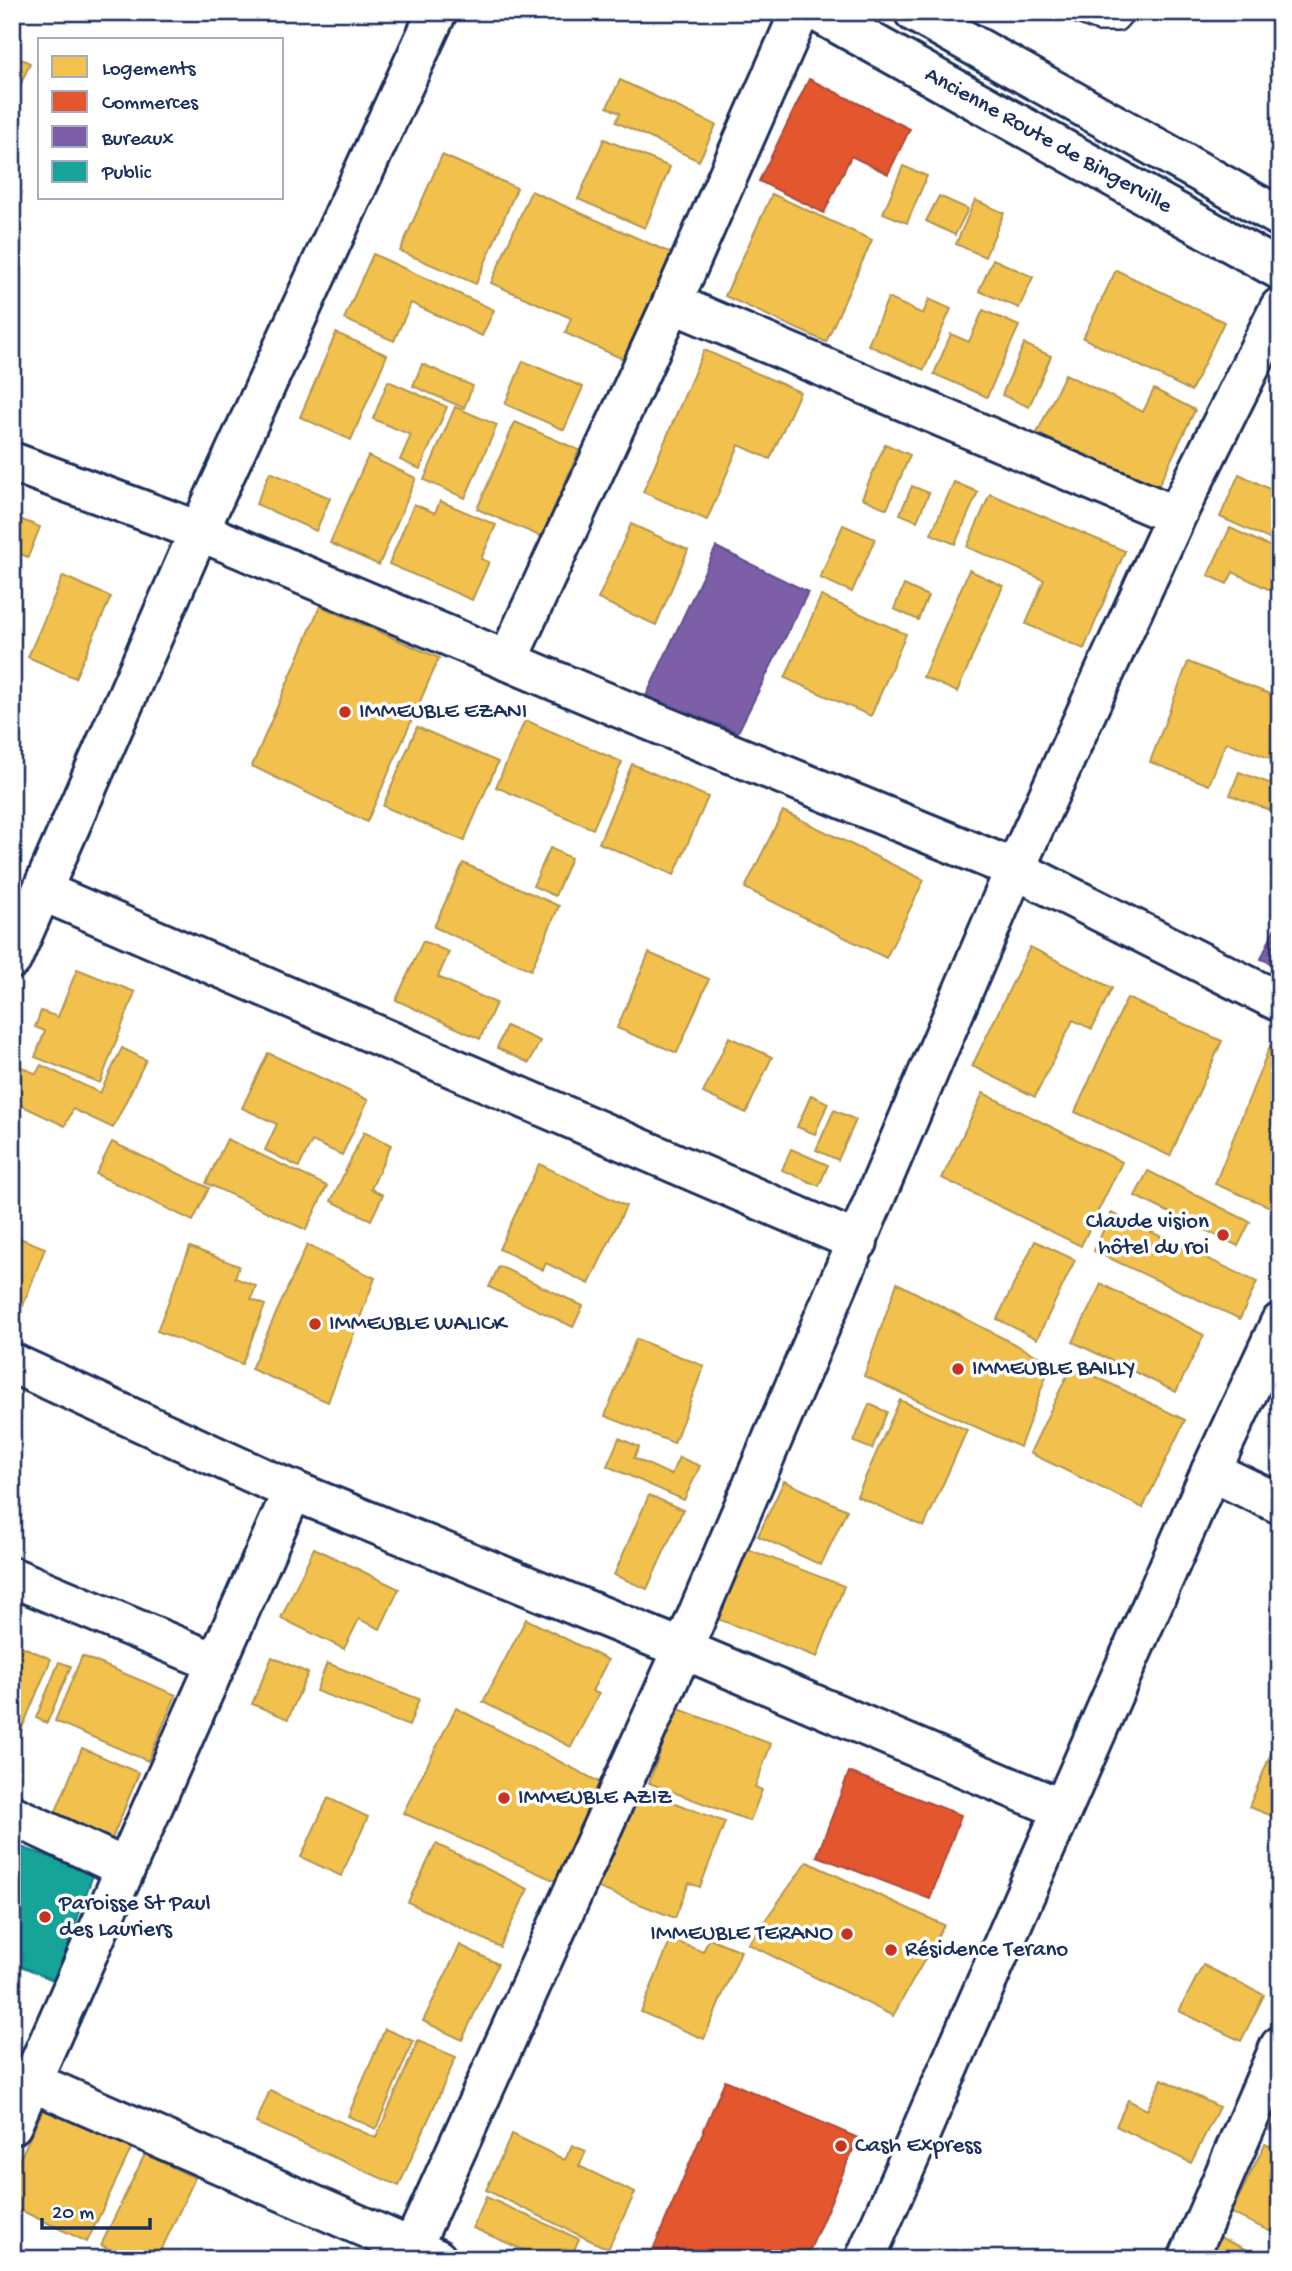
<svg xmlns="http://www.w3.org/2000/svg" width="1292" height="2271" viewBox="0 0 1292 2271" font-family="'Gochi Hand',sans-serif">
<rect width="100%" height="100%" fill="#fff"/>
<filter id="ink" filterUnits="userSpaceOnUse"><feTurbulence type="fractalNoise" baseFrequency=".0143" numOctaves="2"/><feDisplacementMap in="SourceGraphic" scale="14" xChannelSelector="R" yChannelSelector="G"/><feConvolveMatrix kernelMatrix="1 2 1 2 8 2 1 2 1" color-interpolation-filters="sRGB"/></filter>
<g filter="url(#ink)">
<path fill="#f2c14e" stroke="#b29553" stroke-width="2" d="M 12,55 L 30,63 L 12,104 Z
M 620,80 L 716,125 L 699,161 L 616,122 L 620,113 L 607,107 Z
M 604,139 L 670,167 L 645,228 L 578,199 Z
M 442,155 L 517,188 L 476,284 L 400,251 Z
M 903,166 L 927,176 L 907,223 L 883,213 Z
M 531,191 L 680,257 L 634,364 L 565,333 L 571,318 L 491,283 Z
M 772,194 L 872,240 L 826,342 L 725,296 Z
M 939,196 L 968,209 L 955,235 L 926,221 Z
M 975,200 L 1004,213 L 985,257 L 956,244 Z
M 373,254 L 494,310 L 482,336 L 411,303 L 394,341 L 344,319 Z
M 993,259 L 1033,277 L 1019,308 L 979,291 Z
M 1116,270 L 1224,322 L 1191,391 L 1083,338 Z
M 888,298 L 923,314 L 929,299 L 951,309 L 924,370 L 868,345 Z
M 983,310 L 1019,326 L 987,397 L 934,374 L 951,334 L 969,342 Z
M 336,333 L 387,355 L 351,440 L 300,417 Z
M 1024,344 L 1051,356 L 1029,407 L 1002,395 Z
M 704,350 L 800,392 L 770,459 L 739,445 L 707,520 L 643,492 Z
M 523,361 L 583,387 L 564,430 L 505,404 Z
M 422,364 L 473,386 L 464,408 L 413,386 Z
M 1065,374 L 1143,412 L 1154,389 L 1195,410 L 1156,491 L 1037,433 Z
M 388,381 L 447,407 L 420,469 L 400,460 L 411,435 L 373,419 Z
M 455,407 L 497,425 L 465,498 L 424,480 Z
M 515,422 L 579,450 L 542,537 L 477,509 Z
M 885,444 L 910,455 L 887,509 L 862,498 Z
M 368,456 L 416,478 L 379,565 L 330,543 Z
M 270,472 L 330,498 L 316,531 L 256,504 Z
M 1239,474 L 1280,494 L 1280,544 L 1220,517 Z
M 954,482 L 978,492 L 955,544 L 931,534 Z
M 912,486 L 929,493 L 917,521 L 900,514 Z
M 990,494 L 1125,551 L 1084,649 L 1026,624 L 1044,580 L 967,547 Z
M 440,501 L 496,525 L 481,559 L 489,562 L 472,600 L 389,564 L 414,504 L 435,513 Z
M 12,516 L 40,527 L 28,557 L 12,551 Z
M 631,524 L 688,550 L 656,625 L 598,599 Z
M 843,525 L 875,539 L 852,592 L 820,578 Z
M 1230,528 L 1280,551 L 1280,583 L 1276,581 L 1272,591 L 1233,572 L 1227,584 L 1208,575 Z
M 969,570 L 1003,586 L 957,692 L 923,677 Z
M 63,576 L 111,597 L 75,678 L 28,657 Z
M 904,585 L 928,596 L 918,620 L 894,609 Z
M 821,596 L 906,634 L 871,716 L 785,678 Z
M 320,606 L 439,658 L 367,822 L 252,766 Z
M 1188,662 L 1280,698 L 1280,762 L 1226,742 L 1209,785 L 1150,762 Z
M 525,720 L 622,762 L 593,829 L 496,787 Z
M 417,727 L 498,762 L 464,841 L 383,806 Z
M 632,764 L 708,797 L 674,875 L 599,843 Z
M 1239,772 L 1280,787 L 1280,814 L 1230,795 Z
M 783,811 L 924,880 L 886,958 L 745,888 Z
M 550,848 L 571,858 L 555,896 L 533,886 Z
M 463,863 L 559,906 L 531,970 L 434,927 Z
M 423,941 L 449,952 L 438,977 L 496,1003 L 480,1039 L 396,1000 Z
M 1030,947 L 1112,988 L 1092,1029 L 1073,1020 L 1035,1097 L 972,1066 Z
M 649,953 L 709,979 L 677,1053 L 617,1028 Z
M 77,969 L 135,992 L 100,1083 L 35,1057 L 45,1031 L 35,1027 L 41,1011 L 58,1017 Z
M 1127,998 L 1222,1041 L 1170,1156 L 1075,1112 Z
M 506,1026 L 540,1041 L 529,1063 L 497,1048 Z
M 729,1037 L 772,1057 L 746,1113 L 703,1093 Z
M 1270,1046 L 1280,1050 L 1280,1211 L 1215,1184 Z
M 122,1048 L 146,1060 L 113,1128 L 73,1109 L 65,1126 L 12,1101 L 12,1082 L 20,1066 L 36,1074 L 41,1065 L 100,1093 Z
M 268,1053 L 368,1100 L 342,1155 L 312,1141 L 299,1167 L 265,1150 L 277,1124 L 242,1108 Z
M 983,1093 L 1122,1162 L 1081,1246 L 942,1178 Z
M 811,1095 L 828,1103 L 815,1134 L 797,1127 Z
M 834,1110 L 856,1120 L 838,1160 L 816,1150 Z
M 364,1132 L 391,1145 L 371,1189 L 383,1195 L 371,1220 L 331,1201 Z
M 227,1139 L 327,1186 L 306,1230 L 206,1183 Z
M 112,1142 L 209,1188 L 193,1221 L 96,1174 Z
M 791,1149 L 828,1165 L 819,1186 L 782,1170 Z
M 539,1164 L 626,1206 L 589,1284 L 546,1263 L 543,1270 L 499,1249 Z
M 1148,1171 L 1250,1222 L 1238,1246 L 1135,1196 Z
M 1111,1213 L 1257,1282 L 1240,1319 L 1094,1251 Z
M 12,1235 L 45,1248 L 23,1306 L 12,1301 Z
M 1035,1241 L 1075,1260 L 1037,1339 L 997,1319 Z
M 307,1245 L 375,1278 L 328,1402 L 251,1369 Z
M 190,1247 L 239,1266 L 235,1278 L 256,1286 L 251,1299 L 265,1305 L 242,1364 L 157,1331 Z
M 499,1266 L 583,1306 L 573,1327 L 489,1287 Z
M 897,1283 L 1051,1363 L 1020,1447 L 864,1376 Z
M 1101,1284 L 1204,1335 L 1176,1392 L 1073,1342 Z
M 636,1339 L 704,1366 L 674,1443 L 605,1416 Z
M 1072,1365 L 1185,1420 L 1143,1508 L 1030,1453 Z
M 900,1400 L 967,1430 L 924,1527 L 857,1496 Z
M 869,1404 L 887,1412 L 872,1449 L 854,1442 Z
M 619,1438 L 639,1447 L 634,1458 L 671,1475 L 679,1457 L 700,1466 L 684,1500 L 607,1466 Z
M 784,1481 L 847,1510 L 821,1565 L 758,1536 Z
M 649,1495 L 683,1510 L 647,1589 L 614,1575 Z
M 314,1548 L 399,1589 L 380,1629 L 359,1619 L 344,1649 L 281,1618 Z
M 745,1548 L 844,1586 L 817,1657 L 718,1619 Z
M 526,1619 L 608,1660 L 592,1691 L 599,1694 L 571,1747 L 483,1702 Z
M 12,1642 L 51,1659 L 15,1745 L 12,1744 Z
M 82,1656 L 176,1695 L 148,1761 L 55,1721 Z
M 272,1657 L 308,1673 L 288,1719 L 252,1704 Z
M 59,1662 L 71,1666 L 47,1723 L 36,1718 Z
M 327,1663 L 419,1699 L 409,1726 L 316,1691 Z
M 456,1708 L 603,1784 L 560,1883 L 403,1813 Z
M 676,1708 L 771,1744 L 755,1787 L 762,1790 L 750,1821 L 649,1783 Z
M 1279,1734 L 1280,1734 L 1280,1819 L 1249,1807 Z
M 82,1748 L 139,1773 L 109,1846 L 52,1821 Z
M 633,1787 L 725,1822 L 700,1887 L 689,1883 L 675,1918 L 596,1887 Z
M 328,1798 L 368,1817 L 341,1876 L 301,1857 Z
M 436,1844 L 528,1889 L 500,1947 L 408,1902 Z
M 807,1862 L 944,1925 L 893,2016 L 748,1944 Z
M 709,1938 L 741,1951 L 704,2039 L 641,2012 L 671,1939 L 703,1952 Z
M 460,1945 L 498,1964 L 462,2040 L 423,2021 Z
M 1203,1965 L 1264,1995 L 1241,2041 L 1179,2011 Z
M 385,2029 L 413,2041 L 376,2129 L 348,2116 Z
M 418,2041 L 456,2057 L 399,2186 L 256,2123 L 270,2090 L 376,2138 Z
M 1162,2079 L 1219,2107 L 1191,2163 L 1116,2126 L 1128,2100 L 1147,2110 Z
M 1280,2103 L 1280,2135 L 1269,2130 Z
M 45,2106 L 132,2147 L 87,2242 L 12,2206 L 12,2175 Z
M 512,2134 L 565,2160 L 572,2145 L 586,2151 L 579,2166 L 635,2193 L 608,2249 L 486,2190 Z
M 1265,2144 L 1280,2151 L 1280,2236 L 1231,2213 Z
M 145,2154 L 195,2178 L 157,2259 L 129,2259 L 101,2245 Z
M 486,2197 L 579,2239 L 570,2259 L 544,2259 L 473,2228 Z
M 1213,2234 L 1266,2259 L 1201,2259 Z"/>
<path fill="#e4572e" stroke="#a84b3c" stroke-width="2" d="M 809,79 L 910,129 L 888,174 L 851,156 L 824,213 L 759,181 Z
M 849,1772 L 961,1815 L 930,1899 L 817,1856 Z
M 725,2080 L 858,2138 L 806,2259 L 649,2259 Z"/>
<path fill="#7b5ea7" stroke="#5e5091" stroke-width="2" d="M 716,547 L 808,592 L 738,732 L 646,696 Z
M 1279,918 L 1280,918 L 1280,967 L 1261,959 Z"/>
<path fill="#17a398" stroke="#188087" stroke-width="2" d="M 12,1844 L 94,1872 L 55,1981 L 12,1962 Z"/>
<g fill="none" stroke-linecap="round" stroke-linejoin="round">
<g stroke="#1b2f5e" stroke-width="26">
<path id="service" d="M 1079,12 L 1099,20 L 1117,20 L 1124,12"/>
</g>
<g stroke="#1b2f5e" stroke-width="44">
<path id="minor" d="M 672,303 L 1176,516
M 12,462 L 199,531 L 634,714 L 1015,869 L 1280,1002
M 507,661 L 672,303 L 800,12
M 42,891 L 858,1242
M 12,959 L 199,531 L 437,12
M 12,1363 L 272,1482 L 683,1649 L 1062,1809
M 1211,1471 L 1280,1504
M 12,1577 L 217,1663
M 12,1815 L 125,1868
M 30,2081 L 437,2259
M 12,2125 L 293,1490
M 407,2259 L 683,1649 L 1015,869 L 1176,516 L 1280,307
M 1188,2259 L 1280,2046"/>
</g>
<g stroke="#1b2f5e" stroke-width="44">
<path id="tertiary" d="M 817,12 L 1280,270
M 914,12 L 1280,217
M 865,2259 L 1211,1471 L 1280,1323"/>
</g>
<use href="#service" stroke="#fff" stroke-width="21"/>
<use href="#minor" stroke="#fff" stroke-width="38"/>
<use href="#tertiary" stroke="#fff" stroke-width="38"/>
</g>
</g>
<g fill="#c8321e" stroke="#fff" stroke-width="2.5">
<circle cx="345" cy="712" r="7"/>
<circle cx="1223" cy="1235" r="7"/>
<circle cx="315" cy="1324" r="7"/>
<circle cx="958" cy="1369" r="7"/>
<circle cx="504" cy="1798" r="7"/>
<circle cx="45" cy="1917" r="7"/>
<circle cx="847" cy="1934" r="7"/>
<circle cx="891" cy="1950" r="7"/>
<circle cx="841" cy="2146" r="7"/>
</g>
<g text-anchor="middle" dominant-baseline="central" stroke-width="7" stroke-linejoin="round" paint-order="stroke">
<g font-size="23" fill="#1b2f5e" stroke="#fff">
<text transform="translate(1048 141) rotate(29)">Ancienne Route de Bingerville</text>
</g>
<g font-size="23" fill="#1b2f5e" stroke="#fff" text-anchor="start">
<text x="359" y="712">IMMEUBLE EZANI</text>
<text x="1209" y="1222" text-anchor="end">Claude vision<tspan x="1209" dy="26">hôtel du roi</tspan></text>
<text x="329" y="1324">IMMEUBLE WALICK</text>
<text x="972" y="1369">IMMEUBLE BAILLY</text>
<text x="518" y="1798">IMMEUBLE AZIZ</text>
<text x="59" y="1904">Paroisse St Paul<tspan x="59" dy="26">des Lauriers</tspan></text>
<text x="833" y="1934" text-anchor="end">IMMEUBLE TERANO</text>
<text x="905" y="1950">Résidence Terano</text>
<text x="855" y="2146">Cash Express</text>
</g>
</g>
<rect width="1292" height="2271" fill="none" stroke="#fff" stroke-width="42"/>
<rect x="21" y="21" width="1250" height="2229" fill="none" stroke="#1b2f5e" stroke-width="2.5" filter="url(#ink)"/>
<rect x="38" y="38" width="245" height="161" fill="#ffffff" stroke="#a4acbf" stroke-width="2"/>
<rect x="52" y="56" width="35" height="21" fill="#f2c14e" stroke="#a4acbf" stroke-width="2"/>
<text x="102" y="74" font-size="21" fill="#1b2f5e">Logements</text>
<rect x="52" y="91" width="35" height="21" fill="#e4572e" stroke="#a4acbf" stroke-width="2"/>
<text x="102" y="108" font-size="21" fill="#1b2f5e">Commerces</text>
<rect x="52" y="126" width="35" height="21" fill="#7b5ea7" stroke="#a4acbf" stroke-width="2"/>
<text x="102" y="144" font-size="21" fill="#1b2f5e">Bureaux</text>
<rect x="52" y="161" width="35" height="21" fill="#17a398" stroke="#a4acbf" stroke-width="2"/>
<text x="102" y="178" font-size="21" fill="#1b2f5e">Public</text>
<path d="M42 2218v10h108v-10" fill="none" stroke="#1b2f5e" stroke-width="3.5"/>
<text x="52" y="2218" font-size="21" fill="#1b2f5e" stroke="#ffffff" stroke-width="5" paint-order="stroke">20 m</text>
</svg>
